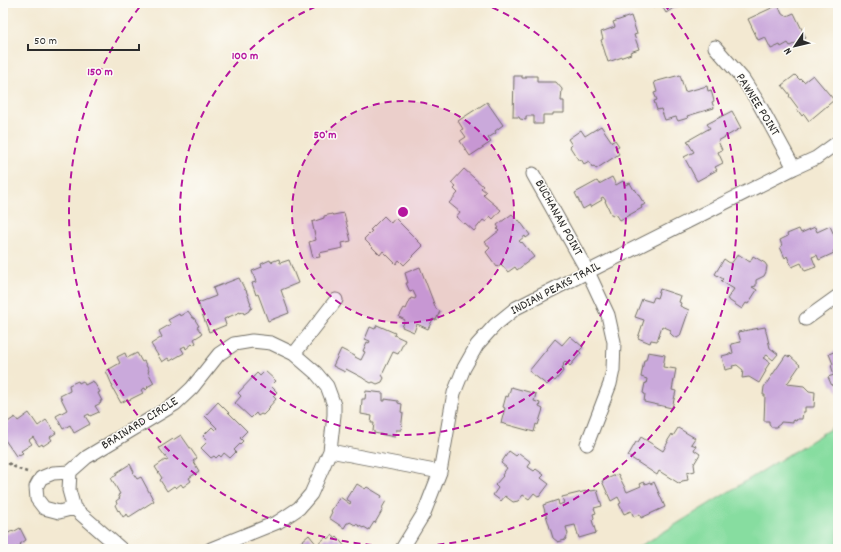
<svg xmlns="http://www.w3.org/2000/svg" width="841" height="552" viewBox="0 0 841 552" font-family="Dekko,sans-serif">
<rect width="100%" height="100%" fill="#fdfcf7"/>
<filter id="ink" filterUnits="userSpaceOnUse"><feTurbulence type="fractalNoise" baseFrequency=".025" numOctaves="2"/><feDisplacementMap in="SourceGraphic" scale="8" xChannelSelector="R" yChannelSelector="G"/><feConvolveMatrix kernelMatrix="1 2 1 2 8 2 1 2 1" color-interpolation-filters="sRGB"/></filter>
<filter id="wash" filterUnits="userSpaceOnUse"><feTurbulence type="fractalNoise" baseFrequency=".012" numOctaves="4" result="noise"/><feDisplacementMap in="SourceGraphic" scale="16" xChannelSelector="R" yChannelSelector="G"/><feGaussianBlur stdDeviation="0.9" result="paint"/><feColorMatrix in="noise" values="0 0 0 0 0 0 0 0 0 0 0 0 0 0 0 0 0 1.4 0 .05"/><feComposite in="paint" operator="in"/></filter>
<g filter="url(#wash)">
<rect width="100%" height="100%" fill="#f3e9d2"/>
<path fill="#87dda0" stroke="#598466" d="M 838,424 L 838,549 L 635,549 L 654,538 Z"/>
<g id="blocks">
<path fill="#caa9db" d="M 649,3 L 682,3 L 676,8 L 675,7 L 666,13 L 660,3 L 653,8 Z
M 778,5 L 782,14 L 787,16 L 794,13 L 806,38 L 790,46 L 788,43 L 781,47 L 780,45 L 771,49 L 765,37 L 758,40 L 748,19 Z
M 631,16 L 637,34 L 634,35 L 639,49 L 630,52 L 631,54 L 608,62 L 601,40 L 603,39 L 601,32 L 615,27 L 613,22 Z
M 680,75 L 685,92 L 707,86 L 708,91 L 711,90 L 714,101 L 712,102 L 714,108 L 687,116 L 688,118 L 678,121 L 676,117 L 665,120 L 661,109 L 657,110 L 654,101 L 657,100 L 654,93 L 657,92 L 654,82 Z
M 795,75 L 800,80 L 801,79 L 804,82 L 813,75 L 834,100 L 809,121 L 804,114 L 802,116 L 797,109 L 798,108 L 789,96 L 790,95 L 782,85 Z
M 514,76 L 522,76 L 522,78 L 526,78 L 526,76 L 537,76 L 537,82 L 556,82 L 562,89 L 561,101 L 564,101 L 564,113 L 553,113 L 553,115 L 543,115 L 543,124 L 534,124 L 534,116 L 526,116 L 526,120 L 520,119 L 519,117 L 513,117 Z
M 487,102 L 503,125 L 495,131 L 496,133 L 488,138 L 491,142 L 470,156 L 460,141 L 466,137 L 461,130 L 463,129 L 458,121 Z
M 732,111 L 741,128 L 718,141 L 722,150 L 718,152 L 723,163 L 715,167 L 717,170 L 697,181 L 684,157 L 694,152 L 687,141 L 710,128 L 707,124 Z
M 601,126 L 612,142 L 615,140 L 619,146 L 615,148 L 619,154 L 596,169 L 594,166 L 592,167 L 589,161 L 584,164 L 581,159 L 579,161 L 570,147 L 572,145 L 568,139 L 581,130 L 585,136 Z
M 464,169 L 483,186 L 481,188 L 486,192 L 483,195 L 501,210 L 493,219 L 490,216 L 486,222 L 483,220 L 474,231 L 465,223 L 464,224 L 456,217 L 460,212 L 449,203 L 458,193 L 454,189 L 456,187 L 451,183 Z
M 612,177 L 616,185 L 623,181 L 625,185 L 630,183 L 634,190 L 635,189 L 643,202 L 644,202 L 646,204 L 641,206 L 642,208 L 620,220 L 616,214 L 612,216 L 605,201 L 606,201 L 603,197 L 601,198 L 602,200 L 590,207 L 590,205 L 583,209 L 575,193 L 597,181 L 599,184 Z
M 344,213 L 351,241 L 342,243 L 343,248 L 319,253 L 320,257 L 313,258 L 309,242 L 316,240 L 312,222 L 324,218 L 324,216 L 332,214 L 333,215 Z
M 512,214 L 518,221 L 519,220 L 530,235 L 526,238 L 525,236 L 519,241 L 521,243 L 522,242 L 534,257 L 517,270 L 515,267 L 508,272 L 501,264 L 497,267 L 486,252 L 490,248 L 485,242 L 499,231 L 497,229 L 499,228 L 497,225 Z
M 384,216 L 391,223 L 395,218 L 423,246 L 404,265 L 399,260 L 396,264 L 383,251 L 380,255 L 364,239 L 372,231 L 370,230 Z
M 830,226 L 838,244 L 838,249 L 833,251 L 834,253 L 819,260 L 817,255 L 812,257 L 816,267 L 805,271 L 801,263 L 792,267 L 787,256 L 785,258 L 780,247 L 782,246 L 780,240 L 788,236 L 787,234 L 799,229 L 801,233 L 815,227 L 817,232 Z
M 738,254 L 750,262 L 753,256 L 765,263 L 767,266 L 766,272 L 764,276 L 756,280 L 756,286 L 752,287 L 757,290 L 748,304 L 746,303 L 742,309 L 727,299 L 734,289 L 721,281 L 723,279 L 715,274 L 724,259 L 731,264 Z
M 279,259 L 280,263 L 289,260 L 298,283 L 281,290 L 289,313 L 268,321 L 258,294 L 256,295 L 252,283 L 256,282 L 252,271 L 262,267 L 261,264 L 270,260 L 271,262 Z
M 420,267 L 436,309 L 440,311 L 436,320 L 433,319 L 428,329 L 417,324 L 414,332 L 402,327 L 405,320 L 399,317 L 404,308 L 406,309 L 411,298 L 415,299 L 416,297 L 413,291 L 410,292 L 406,283 L 408,283 L 405,273 Z
M 239,278 L 245,290 L 246,290 L 251,304 L 250,304 L 252,308 L 249,310 L 249,311 L 244,314 L 243,312 L 240,313 L 240,312 L 224,319 L 226,325 L 209,332 L 198,303 L 216,296 L 213,288 Z
M 660,289 L 681,296 L 679,302 L 681,303 L 680,306 L 689,310 L 680,336 L 677,338 L 673,336 L 670,333 L 671,330 L 662,326 L 657,341 L 651,340 L 650,343 L 638,338 L 644,320 L 635,317 L 642,299 L 652,302 L 654,297 L 657,298 Z
M 188,311 L 193,318 L 194,318 L 199,326 L 197,327 L 202,334 L 194,339 L 196,343 L 193,345 L 192,344 L 186,349 L 185,346 L 181,348 L 184,353 L 170,361 L 168,358 L 162,362 L 151,344 L 162,337 L 159,331 L 171,324 L 168,320 L 179,314 L 180,316 Z
M 377,325 L 395,333 L 394,335 L 405,340 L 398,354 L 393,352 L 382,375 L 384,378 L 382,382 L 377,384 L 373,382 L 371,383 L 364,379 L 363,378 L 346,369 L 345,372 L 333,366 L 341,349 L 355,356 L 355,357 L 361,360 L 365,352 L 363,351 L 367,342 L 369,343 L 370,341 L 365,339 L 370,327 L 375,329 Z
M 765,327 L 770,348 L 778,354 L 773,360 L 767,355 L 763,358 L 770,362 L 765,370 L 766,371 L 759,383 L 749,377 L 742,378 L 743,370 L 737,365 L 732,366 L 733,368 L 725,370 L 722,356 L 733,353 L 731,344 L 741,342 L 738,332 Z
M 570,336 L 583,347 L 579,351 L 581,353 L 570,366 L 565,361 L 563,364 L 564,365 L 562,368 L 564,370 L 555,381 L 552,379 L 547,385 L 529,371 L 555,339 L 562,345 Z
M 838,345 L 838,391 L 837,391 L 834,385 L 832,386 L 828,377 L 834,375 L 831,365 L 833,364 L 829,354 L 838,350 L 836,346 Z
M 648,352 L 665,355 L 663,367 L 676,369 L 672,390 L 676,391 L 672,408 L 644,402 L 645,394 L 643,393 L 645,383 L 646,384 L 647,379 L 641,377 L 644,360 L 646,360 Z
M 125,353 L 127,358 L 137,353 L 142,362 L 144,361 L 149,371 L 148,372 L 154,383 L 147,387 L 148,388 L 146,390 L 145,388 L 141,390 L 143,393 L 129,400 L 128,399 L 121,403 L 112,387 L 113,387 L 106,371 L 120,363 L 117,357 Z
M 786,355 L 789,357 L 790,356 L 800,365 L 787,384 L 804,386 L 809,391 L 815,392 L 814,407 L 805,407 L 805,412 L 803,412 L 802,419 L 797,419 L 796,421 L 793,420 L 793,423 L 781,422 L 780,424 L 776,427 L 771,427 L 769,423 L 769,421 L 764,421 L 765,395 L 763,395 L 764,387 Z
M 265,371 L 276,381 L 271,386 L 277,392 L 273,396 L 276,399 L 269,407 L 270,408 L 263,415 L 261,414 L 258,416 L 256,413 L 251,418 L 235,403 L 241,396 L 238,393 L 257,373 L 260,376 Z
M 78,381 L 79,383 L 83,381 L 85,385 L 93,381 L 100,392 L 98,393 L 102,401 L 100,401 L 101,403 L 95,406 L 99,412 L 90,416 L 89,414 L 85,416 L 90,424 L 74,433 L 70,425 L 63,429 L 56,416 L 67,410 L 60,396 L 70,391 L 69,385 Z
M 511,387 L 536,394 L 534,401 L 540,403 L 539,407 L 543,409 L 538,425 L 536,424 L 534,432 L 501,423 L 505,408 L 503,407 L 506,396 L 508,397 Z
M 366,391 L 383,393 L 383,401 L 385,401 L 385,399 L 398,401 L 398,403 L 402,404 L 401,412 L 403,413 L 401,430 L 396,430 L 395,437 L 374,433 L 374,431 L 373,431 L 374,423 L 371,423 L 372,416 L 361,414 L 362,399 L 365,399 Z
M 218,402 L 247,431 L 240,438 L 243,441 L 234,450 L 236,452 L 230,458 L 224,453 L 221,457 L 219,455 L 216,458 L 214,456 L 211,458 L 201,448 L 208,441 L 203,436 L 212,427 L 215,430 L 217,428 L 205,416 Z
M 29,413 L 38,426 L 46,420 L 56,433 L 50,437 L 52,440 L 43,446 L 42,444 L 39,446 L 33,437 L 29,440 L 32,444 L 21,451 L 23,453 L 19,455 L 19,454 L 16,456 L 3,437 L 3,431 L 8,427 L 5,424 L 15,417 L 18,421 Z
M 678,428 L 695,438 L 691,444 L 696,446 L 694,450 L 700,454 L 694,464 L 695,471 L 687,473 L 688,480 L 682,481 L 680,484 L 659,471 L 657,475 L 628,456 L 636,442 L 638,442 L 641,437 L 663,451 L 668,442 L 667,442 L 672,434 L 673,436 Z
M 181,435 L 197,458 L 193,461 L 199,471 L 189,478 L 191,481 L 183,487 L 181,484 L 176,488 L 174,486 L 167,491 L 160,480 L 162,478 L 155,467 L 165,460 L 166,461 L 168,460 L 159,448 L 173,439 L 173,440 Z
M 509,451 L 516,456 L 519,453 L 531,462 L 528,467 L 534,471 L 536,469 L 544,475 L 541,478 L 549,484 L 539,497 L 534,493 L 529,499 L 523,495 L 518,501 L 513,502 L 505,496 L 501,501 L 493,495 L 498,488 L 495,485 L 503,476 L 502,475 L 507,468 L 501,463 Z
M 130,464 L 134,472 L 133,473 L 137,479 L 141,477 L 154,501 L 129,517 L 127,514 L 123,517 L 119,510 L 118,511 L 115,505 L 117,504 L 116,501 L 120,498 L 118,495 L 120,494 L 111,478 L 117,475 L 116,473 Z
M 618,474 L 627,492 L 641,486 L 640,484 L 644,482 L 645,484 L 650,482 L 651,484 L 654,482 L 665,507 L 641,518 L 640,514 L 634,517 L 631,511 L 624,514 L 619,504 L 621,503 L 618,497 L 611,501 L 602,481 Z
M 357,484 L 365,489 L 367,487 L 382,496 L 381,498 L 386,501 L 382,508 L 383,509 L 375,523 L 374,522 L 369,530 L 364,527 L 363,528 L 356,524 L 355,525 L 350,522 L 349,523 L 347,523 L 344,528 L 329,518 L 332,512 L 331,511 L 340,497 L 350,504 L 351,502 L 346,499 L 351,491 L 352,492 Z
M 591,490 L 591,491 L 597,490 L 602,506 L 594,508 L 596,513 L 593,514 L 594,518 L 592,520 L 596,533 L 579,538 L 575,525 L 566,527 L 568,534 L 565,540 L 558,542 L 553,538 L 543,505 L 558,500 L 559,505 L 564,503 L 562,497 Z
M 3,525 L 7,532 L 6,533 L 7,534 L 12,531 L 13,532 L 20,528 L 26,540 L 20,544 L 21,545 L 14,549 L 3,549 Z
M 309,535 L 317,545 L 326,537 L 328,539 L 333,535 L 335,539 L 337,537 L 346,548 L 348,547 L 349,549 L 296,549 L 295,547 Z"/>
</g>
</g>
<g filter="url(#ink)">
<use href="#blocks" fill-opacity="0" stroke="#716e65" stroke-width="1"/>
<g fill="none" stroke-linecap="round" stroke-linejoin="round">
<g stroke="#716e65" stroke-width="15">
<path id="street" d="M 715,47 L 743,79 L 758,102 L 794,168
M 533,174 L 588,272 L 608,315 L 614,342 L 613,370 L 610,384 L 587,444
M 806,319 L 838,296
M 294,354 L 336,300
M 330,451 L 440,472
M 70,472 L 53,473 L 41,478 L 36,487 L 37,499 L 44,508 L 59,512 L 74,508
M 121,549 L 74,508 L 69,490 L 70,472 L 87,457 L 175,404 L 192,388 L 219,354 L 234,344 L 252,341 L 271,343 L 294,354 L 316,373 L 327,386 L 334,405 L 334,415 L 330,451 L 311,494 L 299,508 L 278,522 L 211,549
M 402,549 L 424,513 L 440,472 L 454,393 L 464,368 L 477,345 L 495,325 L 516,308 L 794,168 L 816,158 L 838,142"/>
</g>
<path stroke="#716e65" stroke-width="2.5" stroke-dasharray="3 3" stroke-linecap="butt" d="M 3,460 L 18,469 L 30,473"/>
<use href="#street" stroke="#fff" stroke-width="13"/>
</g>
</g>
<circle cx="403" cy="212" r="111" fill="#b5179e" fill-opacity=".12"/>
<g fill="none" stroke="#b5179e" stroke-width="2" stroke-dasharray="7 5">
<circle cx="403" cy="212" r="111"/>
<path d="M481 3A223 223 0 1 1 325 3"/>
<path d="M664 4A334 334 0 1 1 142 4"/>
</g>
<g text-anchor="middle" dominant-baseline="central" stroke-width="3" stroke-linejoin="round" paint-order="stroke">
<g font-size="13" fill="#2b2b2b" stroke="#fdfcf7">
<text transform="translate(757 105) rotate(58)">PAWNEE POINT</text>
<text transform="translate(558 218) rotate(61)">BUCHANAN POINT</text>
<text transform="translate(556 289) rotate(-28)">INDIAN PEAKS TRAIL</text>
<text transform="translate(140 424) rotate(-32)">BRAINARD CIRCLE</text>
</g>
</g>
<circle cx="403" cy="212" r="6" fill="#b5179e" stroke="#fdfcf7" stroke-width="2"/>
<g font-size="12" text-anchor="middle" font-weight="bold" fill="#b5179e" stroke="#fdfcf7" stroke-width="3" stroke-linejoin="round" paint-order="stroke">
<text x="245" y="59">100 m</text>
<text x="100" y="75">150 m</text>
<text x="325" y="138">50 m</text>
</g>
<rect width="841" height="552" fill="none" stroke="#fdfcf7" stroke-width="16"/>
<g transform="translate(795 46) rotate(235)" stroke="#fdfcf7" stroke-width="3" paint-order="stroke">
<path d="M0-3L7 15L0 10L-7 15Z" fill="#2b2b2b"/>
<text y="-6" font-size="11" font-weight="bold" text-anchor="middle" fill="#2b2b2b">N</text>
</g>
<path d="M28 44v6h111v-6" fill="none" stroke="#2b2b2b" stroke-width="2"/>
<text x="34" y="44" font-size="12" fill="#2b2b2b" stroke="#fdfcf7" stroke-width="3" paint-order="stroke">50 m</text>
</svg>
